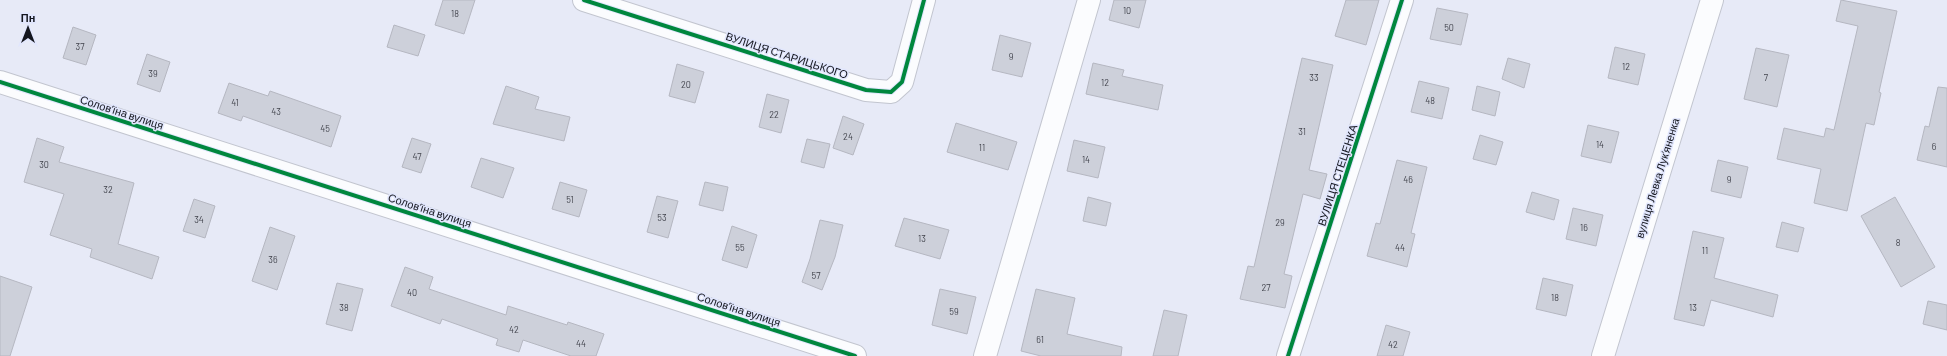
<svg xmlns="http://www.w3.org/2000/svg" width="1947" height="356" viewBox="0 0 1947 356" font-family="Barlow,sans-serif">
<rect width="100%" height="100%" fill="#e7eaf7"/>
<path fill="#cdd0da" stroke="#b5b7c1" d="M 443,0 L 475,0 L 464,34 L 435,25 Z
M 1114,0 L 1146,0 L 1139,28 L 1109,20 Z
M 1346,0 L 1379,0 L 1366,45 L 1335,36 Z
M 1841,0 L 1897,11 L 1879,92 L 1881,93 L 1874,125 L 1866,123 L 1847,211 L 1814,203 L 1821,169 L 1777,159 L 1784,128 L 1824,137 L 1826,128 L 1834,130 L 1858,26 L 1836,21 Z
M 1437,8 L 1468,14 L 1461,45 L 1430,39 Z
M 394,25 L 425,35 L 418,56 L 387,47 Z
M 73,27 L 96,35 L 86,65 L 63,58 Z
M 1000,35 L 1031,43 L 1022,77 L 992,70 Z
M 1615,47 L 1645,54 L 1638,85 L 1608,78 Z
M 1756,48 L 1789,55 L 1777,107 L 1744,99 Z
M 147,54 L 170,62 L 160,92 L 137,84 Z
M 1302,58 L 1333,65 L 1309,170 L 1327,174 L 1320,199 L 1303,194 L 1284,274 L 1292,276 L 1285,308 L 1240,299 L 1248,266 L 1254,267 Z
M 1508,58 L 1530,64 L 1524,88 L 1502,79 Z
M 1093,63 L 1124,70 L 1122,76 L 1163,85 L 1158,110 L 1086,94 Z
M 677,64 L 704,72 L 695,103 L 669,96 Z
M 1419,81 L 1449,88 L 1442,119 L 1411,112 Z
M 229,83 L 268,96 L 270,91 L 341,116 L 331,147 L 243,116 L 241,121 L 218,113 Z
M 506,86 L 539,97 L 535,109 L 570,117 L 564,141 L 493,124 Z
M 1477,86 L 1500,92 L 1495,116 L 1472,110 Z
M 1938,87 L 1947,88 L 1947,167 L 1917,160 L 1925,126 L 1929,127 Z
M 767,94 L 789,100 L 781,133 L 759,127 Z
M 843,116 L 864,124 L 853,155 L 833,148 Z
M 956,123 L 1017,142 L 1008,170 L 947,152 Z
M 1588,125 L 1619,132 L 1611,163 L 1581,156 Z
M 1480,135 L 1503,142 L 1496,165 L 1473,159 Z
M 37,138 L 64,147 L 59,162 L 134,183 L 118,244 L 159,257 L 152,279 L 90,257 L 92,249 L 50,235 L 64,194 L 24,182 Z
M 412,138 L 431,144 L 421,173 L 402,167 Z
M 807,139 L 830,144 L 824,168 L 801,162 Z
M 1074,140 L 1105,147 L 1098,178 L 1067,171 Z
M 481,158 L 514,168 L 503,198 L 471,187 Z
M 1397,160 L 1427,167 L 1411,233 L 1415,234 L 1407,267 L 1367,256 L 1376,223 L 1380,224 Z
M 1718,160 L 1748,167 L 1741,198 L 1711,191 Z
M 560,182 L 587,190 L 579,217 L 552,209 Z
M 705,182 L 728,187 L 723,211 L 699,205 Z
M 1532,192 L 1559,200 L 1554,220 L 1526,212 Z
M 657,196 L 678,201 L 668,238 L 647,232 Z
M 1088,197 L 1111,203 L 1106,226 L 1083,221 Z
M 1895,197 L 1935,267 L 1901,287 L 1861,216 Z
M 194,199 L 215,206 L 205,238 L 183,231 Z
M 1573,208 L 1603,215 L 1596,246 L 1566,239 Z
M 904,218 L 949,230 L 940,259 L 895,246 Z
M 820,220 L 843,225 L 835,257 L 822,290 L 802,282 L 810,259 Z
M 1782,222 L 1804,228 L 1798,252 L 1776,247 Z
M 732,226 L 757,235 L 747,268 L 722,260 Z
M 270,227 L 295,236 L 277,290 L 252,281 Z
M 1693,231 L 1724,238 L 1714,278 L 1778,295 L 1773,317 L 1711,300 L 1704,326 L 1674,319 Z
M 405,267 L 433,277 L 429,289 L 506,315 L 508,306 L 567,325 L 568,322 L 604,334 L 596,356 L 571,356 L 523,340 L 519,352 L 496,345 L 498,339 L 442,319 L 440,324 L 391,306 Z
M 0,276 L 32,287 L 10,356 L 0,356 Z
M 1543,278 L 1573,285 L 1566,316 L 1536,309 Z
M 337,283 L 363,289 L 352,331 L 326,324 Z
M 940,289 L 976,297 L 967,334 L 932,325 Z
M 1036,289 L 1075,298 L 1067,334 L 1122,347 L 1121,356 L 1041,356 L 1021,351 Z
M 1928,301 L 1947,305 L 1947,330 L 1923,324 Z
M 1164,310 L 1187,315 L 1178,356 L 1153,356 Z
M 1386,325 L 1410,332 L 1403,356 L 1377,356 Z"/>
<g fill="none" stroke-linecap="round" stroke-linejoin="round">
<g stroke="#c2c5cf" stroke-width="24">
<path id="minor" d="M 584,0 L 866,90 L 891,92 L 902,82 L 924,0
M 0,82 L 855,356
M 985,356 L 1089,0
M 1288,356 L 1402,0
M 1603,356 L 1712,0"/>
</g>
<use href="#minor" stroke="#fbfcfe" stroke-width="22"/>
<g stroke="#e1e6fd" stroke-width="6">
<path id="cycleway" d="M 584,0 L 866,90 L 891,92 L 902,82 L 924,0
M 0,82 L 855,356
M 1288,356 L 1402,0"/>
</g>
<use href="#cycleway" stroke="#00873e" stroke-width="4"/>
</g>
<g text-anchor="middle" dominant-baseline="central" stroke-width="3" stroke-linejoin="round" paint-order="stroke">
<g font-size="9" fill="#42444d">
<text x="1127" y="10">10</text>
<text x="455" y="13">18</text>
<text x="1449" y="27">50</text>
<text x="80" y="46">37</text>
<text x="1011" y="56">9</text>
<text x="1626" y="66">12</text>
<text x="153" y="73">39</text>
<text x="1314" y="77">33</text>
<text x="1766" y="77">7</text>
<text x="1105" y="82">12</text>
<text x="686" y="84">20</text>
<text x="1430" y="100">48</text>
<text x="235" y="102">41</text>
<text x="276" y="111">43</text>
<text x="774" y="114">22</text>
<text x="325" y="128">45</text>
<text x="1302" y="131">31</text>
<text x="848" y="136">24</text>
<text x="1600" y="144">14</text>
<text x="1934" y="146">6</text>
<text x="982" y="147">11</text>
<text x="417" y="156">47</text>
<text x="1086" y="159">14</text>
<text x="44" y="164">30</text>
<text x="1408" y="179">46</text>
<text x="1729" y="179">9</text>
<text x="108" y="189">32</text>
<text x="570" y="199">51</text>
<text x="662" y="217">53</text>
<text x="199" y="219">34</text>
<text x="1280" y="222">29</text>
<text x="1584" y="227">16</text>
<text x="922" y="238">13</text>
<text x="1898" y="242">8</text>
<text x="740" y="247">55</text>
<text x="1400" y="247">44</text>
<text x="1705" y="250">11</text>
<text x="273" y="259">36</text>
<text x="816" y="275">57</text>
<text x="1266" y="287">27</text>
<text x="412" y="292">40</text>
<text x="1555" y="297">18</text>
<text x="344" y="307">38</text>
<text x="1693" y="307">13</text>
<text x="954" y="311">59</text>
<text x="514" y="329">42</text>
<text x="1040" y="339">61</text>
<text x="581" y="343">44</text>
<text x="1393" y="344">42</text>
</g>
<g font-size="11" fill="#14161e" stroke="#e1e6fd">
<text transform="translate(787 55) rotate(18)">ВУЛИЦЯ СТАРИЦЬКОГО</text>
<text transform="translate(122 112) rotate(18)">Соловʼїна вулиця</text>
<text transform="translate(1337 175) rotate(-72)">ВУЛИЦЯ СТЕЦЕНКА</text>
<text transform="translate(1657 178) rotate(-73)">вулиця Левка Лукʼяненка</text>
<text transform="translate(430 210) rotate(18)">Соловʼїна вулиця</text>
<text transform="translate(739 309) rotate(18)">Соловʼїна вулиця</text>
</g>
</g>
<g transform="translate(28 28)" stroke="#e1e6fd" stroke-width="3" paint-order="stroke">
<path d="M0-3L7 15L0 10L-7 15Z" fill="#14161e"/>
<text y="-6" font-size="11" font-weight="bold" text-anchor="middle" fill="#14161e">Пн</text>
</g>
</svg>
